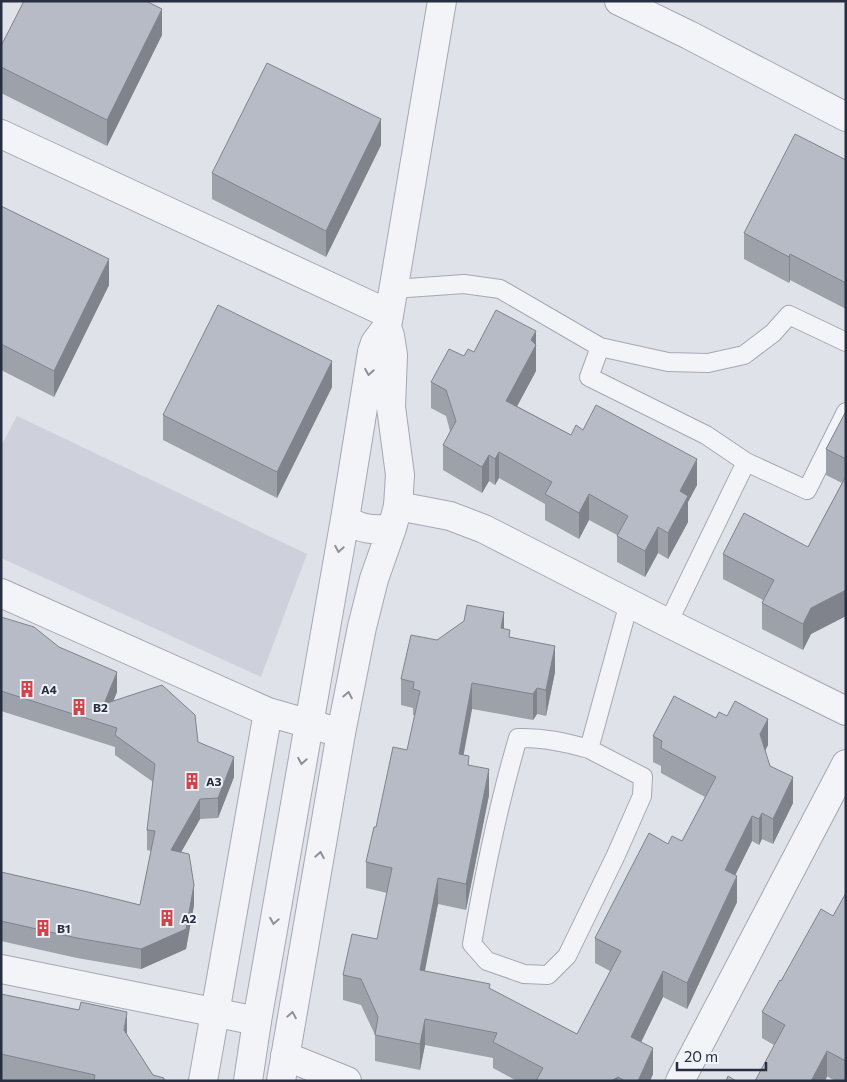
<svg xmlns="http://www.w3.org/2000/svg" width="847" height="1082" viewBox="0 0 847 1082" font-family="Commissioner,sans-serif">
<rect width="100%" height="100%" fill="#e0e2e9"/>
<path fill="#ced1db" d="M 17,416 L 307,554 L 261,677 L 1,558 L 1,446 Z"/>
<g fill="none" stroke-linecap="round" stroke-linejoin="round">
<g stroke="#a5a8b3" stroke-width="20">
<path id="service" d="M 393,289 L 464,284 L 500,289 L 600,347 L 668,362 L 708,363 L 744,355 L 773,333 L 789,315 L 846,342
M 600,347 L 589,377 L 706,435 L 746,462
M 668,623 L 746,462 L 807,490 L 846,412
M 589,749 C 565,742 543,737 518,738 C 498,805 484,875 472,944 L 487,961 L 524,974 L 548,975 L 567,956 L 616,855 L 642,796 L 643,777 L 589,749 L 629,603"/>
</g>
<g stroke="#a5a8b3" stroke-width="30">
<path id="minor" d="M 1,134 L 389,314
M 398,506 L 450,516 L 484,529 L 668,623 L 846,711
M 1,593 L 268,712 L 341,733
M 1,969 L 257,1021
M 285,1056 L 347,1081
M 203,1081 L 268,712
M 680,1081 L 846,764"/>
</g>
<g stroke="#a5a8b3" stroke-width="30">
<path id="tertiary" d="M 619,1 L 689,35 L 846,117
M 345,519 C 360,529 373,531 392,528
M 248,1081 L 257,1021 L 345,519 L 372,352 L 375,343 L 387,327
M 281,1081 L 341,733 L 362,627 L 374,579 L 392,528 L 398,506 L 400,475 L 391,407 L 393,355 L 390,336 L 387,327 L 442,1"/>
</g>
<use href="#service" stroke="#f3f4f7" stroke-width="18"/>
<use href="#minor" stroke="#f3f4f7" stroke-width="28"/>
<use href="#tertiary" stroke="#f3f4f7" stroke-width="28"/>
</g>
<path fill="#9da1aa" d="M 162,35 L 107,146 L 1,93 L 1,46 Z
M 381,145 L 326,257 L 212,199 L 212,173 Z
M 846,160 L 846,309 L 790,280 L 789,283 L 744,259 L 744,233 Z
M 1,206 L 109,285 L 54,397 L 1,370 Z
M 536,331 L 536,371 L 517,406 L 571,435 L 583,430 L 697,485 L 688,502 L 688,522 L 668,559 L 658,553 L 645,577 L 617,562 L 617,535 L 589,520 L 579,539 L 545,520 L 545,504 L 499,478 L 495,485 L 489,481 L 482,493 L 443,470 L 443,445 L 450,431 L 446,416 L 431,408 L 431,382 L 474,352 Z
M 332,387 L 277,498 L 163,440 L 163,415 Z
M 846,411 L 846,616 L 811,634 L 803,650 L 762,629 L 762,603 L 763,600 L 723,579 L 723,554 L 808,547 L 842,483 L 826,475 L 826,449 Z
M 1,617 L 59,647 L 117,692 L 113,701 L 198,742 L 234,777 L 218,818 L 200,819 L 181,852 L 194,905 L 186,949 L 141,969 L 77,958 L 1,941 L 1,872 L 140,905 L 151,851 L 147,850 L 147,830 L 153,782 L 115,755 L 115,747 L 1,711 Z
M 504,629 L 510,638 L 555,672 L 546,716 L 537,714 L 533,720 L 472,709 L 463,755 L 469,765 L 489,795 L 466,910 L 438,904 L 424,971 L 490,989 L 577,1034 L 610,971 L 595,963 L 595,938 L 668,844 L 682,841 L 705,797 L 661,773 L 661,766 L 653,762 L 653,736 L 768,745 L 765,751 L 770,766 L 793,803 L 773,844 L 762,839 L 759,845 L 752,841 L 735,875 L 737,902 L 687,1009 L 663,997 L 641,1042 L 653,1074 L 650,1081 L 517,1081 L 493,1068 L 493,1058 L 425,1045 L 420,1070 L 375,1061 L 375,1035 L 361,1005 L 343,1000 L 343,975 L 377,939 L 387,893 L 366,888 L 366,862 L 376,827 L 407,750 L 415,715 L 413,715 L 413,708 L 401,705 L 401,679 L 437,640 Z
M 846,893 L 846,1081 L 835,1081 L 762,1038 L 762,1012 L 781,981 L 833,916 Z
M 1,994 L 127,1036 L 153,1075 L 164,1081 L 1,1080 Z"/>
<path fill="#80838b" d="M 162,9 L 162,35 L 107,146 L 107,120 Z
M 381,119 L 381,145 L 326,257 L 326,231 Z
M 790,254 L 790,280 L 789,283 L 789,257 Z
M 109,259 L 109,285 L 54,397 L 54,371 Z
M 536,331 L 536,371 L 506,427 L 506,401 L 531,340 Z
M 332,361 L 332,387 L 277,498 L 277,472 Z
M 499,452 L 499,478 L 495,485 L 495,459 Z
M 489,455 L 489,481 L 482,493 L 482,467 Z
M 697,459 L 697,485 L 688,502 L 688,522 L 668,559 L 668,533 L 680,491 Z
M 589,494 L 589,520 L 579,539 L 579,513 Z
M 658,527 L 658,553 L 645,577 L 645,551 Z
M 846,590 L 846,616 L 811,634 L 803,650 L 803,624 L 811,608 Z
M 504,612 L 504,638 L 501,628 Z
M 555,646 L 555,672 L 546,716 L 546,690 Z
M 117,672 L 117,692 L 104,724 L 104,704 Z
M 472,683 L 472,709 L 459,780 L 459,754 Z
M 537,688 L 537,714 L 533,720 L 533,694 Z
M 768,719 L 768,745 L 760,760 L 760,734 Z
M 234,757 L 234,777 L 218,818 L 218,798 Z
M 489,769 L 489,795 L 466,910 L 466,884 Z
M 793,777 L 793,803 L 773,844 L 773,819 Z
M 200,799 L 200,819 L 171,870 L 171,850 Z
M 762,813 L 762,839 L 759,845 L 759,819 Z
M 752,816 L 752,841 L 725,896 L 725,870 Z
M 737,876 L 737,902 L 687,1009 L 687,983 Z
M 438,878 L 438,904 L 420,996 L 420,970 Z
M 194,885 L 194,905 L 186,949 L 141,969 L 141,949 Z
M 663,971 L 663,997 L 631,1063 L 631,1037 Z
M 127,1012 L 127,1038 L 124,1030 Z
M 425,1019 L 425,1045 L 420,1070 L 420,1044 Z
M 653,1048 L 653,1074 L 650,1081 L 638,1081 Z
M 827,1051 L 827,1077 L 825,1081 L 811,1081 Z
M 618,1077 L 618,1081 L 611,1081 Z"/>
<path fill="#b7bbc6" stroke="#80838b" d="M 24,1 L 146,1 L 162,9 L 107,120 L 1,67 L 1,46 Z
M 267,63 L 381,119 L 326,231 L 212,173 Z
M 795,134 L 846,160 L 846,283 L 790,254 L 789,257 L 744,233 Z
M 1,206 L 109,259 L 54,371 L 1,344 Z
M 218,305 L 332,361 L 277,472 L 163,415 Z
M 496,310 L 536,331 L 531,340 L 536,345 L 506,401 L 571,435 L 576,425 L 583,430 L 596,405 L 697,459 L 680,491 L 688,496 L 668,533 L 658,527 L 645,551 L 617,536 L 628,516 L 589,494 L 579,513 L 545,494 L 552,482 L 499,452 L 495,459 L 489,455 L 482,467 L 443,445 L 456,421 L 446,390 L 431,382 L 449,349 L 464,356 L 468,349 L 474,352 Z
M 846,411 L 846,459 L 826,449 Z
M 846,476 L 846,590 L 811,608 L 803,624 L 762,603 L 774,580 L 723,554 L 744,513 L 808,547 Z
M 467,605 L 504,612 L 501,628 L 510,630 L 509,637 L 555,646 L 546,690 L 537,688 L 533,694 L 472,683 L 459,754 L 469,756 L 468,765 L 489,769 L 466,884 L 438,878 L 420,970 L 490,984 L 489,988 L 577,1034 L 621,951 L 595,938 L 649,833 L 668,844 L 672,836 L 682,841 L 716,777 L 661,748 L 662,741 L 653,736 L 674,696 L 716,718 L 719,712 L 727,716 L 735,701 L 768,719 L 760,734 L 770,766 L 793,777 L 773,819 L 762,813 L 759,819 L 752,816 L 725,870 L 737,876 L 687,983 L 663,971 L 631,1037 L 653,1048 L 638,1081 L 625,1081 L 618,1077 L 611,1081 L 536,1081 L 543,1068 L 493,1042 L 497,1033 L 425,1019 L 420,1044 L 375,1035 L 378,1017 L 361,979 L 343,975 L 352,934 L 377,939 L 392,868 L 366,862 L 374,827 L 376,827 L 393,747 L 407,750 L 420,691 L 413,689 L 414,682 L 401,679 L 411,635 L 437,640 L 464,621 Z
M 1,617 L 34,627 L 59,647 L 117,672 L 104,704 L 162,685 L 195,715 L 198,742 L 234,757 L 218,798 L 200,799 L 171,850 L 189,854 L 194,885 L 186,929 L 141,949 L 77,938 L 1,921 L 1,872 L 88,892 L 140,905 L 155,831 L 147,830 L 155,764 L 115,735 L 117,728 L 1,691 Z
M 846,893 L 846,1061 L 827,1051 L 811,1081 L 755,1081 L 785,1025 L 762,1012 L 780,980 L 781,981 L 821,909 L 833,916 Z
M 1,994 L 79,1010 L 81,1002 L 127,1012 L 124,1030 L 153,1075 L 164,1078 L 164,1081 L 94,1081 L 95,1075 L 1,1054 Z
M 728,1076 L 736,1081 L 726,1081 Z"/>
<defs><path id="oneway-chevron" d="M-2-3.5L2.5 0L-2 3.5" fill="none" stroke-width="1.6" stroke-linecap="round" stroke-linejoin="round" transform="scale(1.25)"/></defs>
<g stroke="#8e919c">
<use href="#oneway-chevron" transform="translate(369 372) rotate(99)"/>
<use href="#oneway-chevron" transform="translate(339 549) rotate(100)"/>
<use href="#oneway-chevron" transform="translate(348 695) rotate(-79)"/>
<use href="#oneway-chevron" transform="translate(302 761) rotate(100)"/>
<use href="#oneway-chevron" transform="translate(320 855) rotate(-80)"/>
<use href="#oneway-chevron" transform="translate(274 921) rotate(100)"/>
<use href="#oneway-chevron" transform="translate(292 1015) rotate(-80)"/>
</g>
<defs>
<g id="building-bare" transform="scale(1.35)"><path d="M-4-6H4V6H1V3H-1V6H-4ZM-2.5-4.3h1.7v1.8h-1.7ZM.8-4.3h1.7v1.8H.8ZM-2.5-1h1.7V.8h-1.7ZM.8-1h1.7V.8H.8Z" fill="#d04349" stroke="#eff2f7" stroke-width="2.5" paint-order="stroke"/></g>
</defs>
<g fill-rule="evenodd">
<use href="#building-bare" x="27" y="689"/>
<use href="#building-bare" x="79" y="707"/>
<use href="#building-bare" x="192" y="781"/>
<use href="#building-bare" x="167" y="918"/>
<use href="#building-bare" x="43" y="928"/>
</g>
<g text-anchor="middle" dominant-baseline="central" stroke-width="4" stroke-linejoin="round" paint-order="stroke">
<g font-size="12" font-weight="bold" fill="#282e41" stroke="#eff2f7" text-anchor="start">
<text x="41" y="689">A4</text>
<text x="93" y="707">B2</text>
<text x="206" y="781">A3</text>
<text x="181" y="918">A2</text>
<text x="57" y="928">B1</text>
</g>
</g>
<rect width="847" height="1082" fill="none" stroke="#282e41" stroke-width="5"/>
<path d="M677 1062v8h89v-8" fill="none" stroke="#282e41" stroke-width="2.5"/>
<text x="684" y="1062" font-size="15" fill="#282e41" stroke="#eff2f7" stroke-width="4" paint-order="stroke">20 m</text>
</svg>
